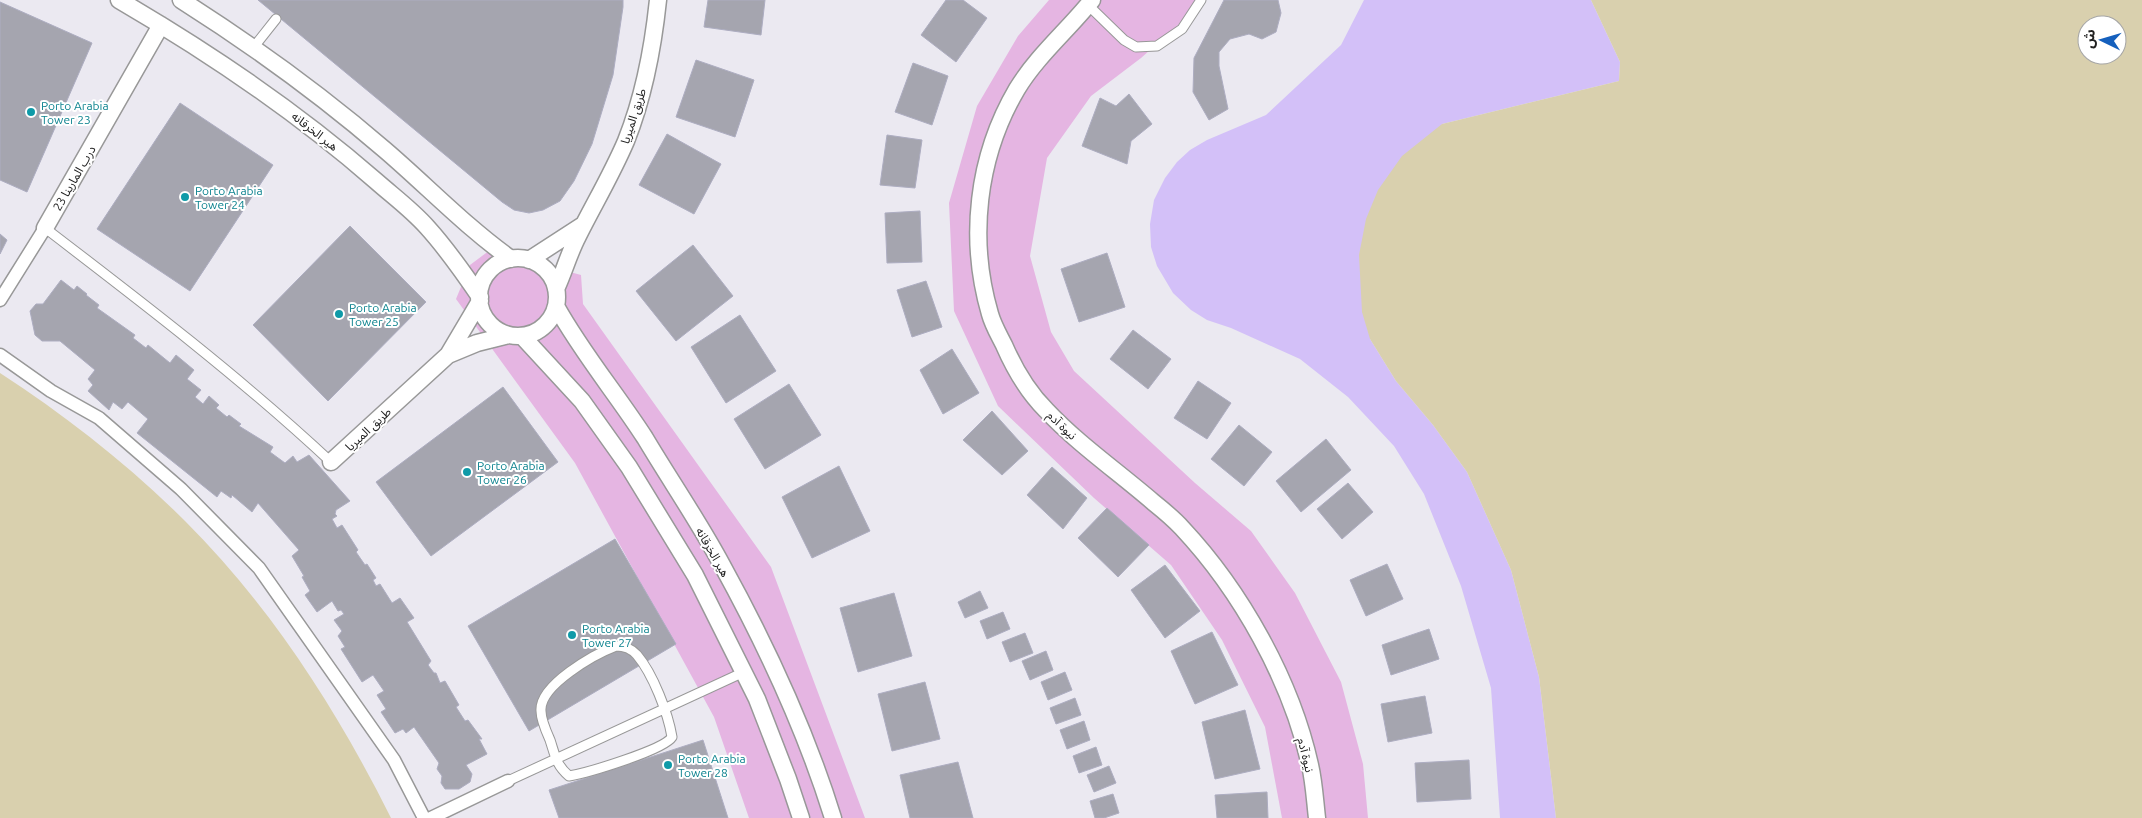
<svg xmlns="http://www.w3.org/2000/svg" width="2142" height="818" viewBox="0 0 2142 818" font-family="Ubuntu,'Noto Sans Arabic',sans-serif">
<rect width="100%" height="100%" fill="#ebe9f1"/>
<path fill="#e5b5e2" d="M 1049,0 L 1199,0 L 1194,11 L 1141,58 L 1091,96 L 1047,158 L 1030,256 L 1051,332 L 1074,371 L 1195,483 L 1251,531 L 1295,593 L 1341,682 L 1363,764 L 1368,818 L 1282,818 L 1265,727 L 1222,640 L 1171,565 L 1094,498 L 998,406 L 954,311 L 949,203 L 977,106 L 1018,36 Z
M 490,250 L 581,275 L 583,304 L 771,567 L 865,818 L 749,818 L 714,717 L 575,463 L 456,299 L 470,265 Z"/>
<path fill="#d3c0f8" d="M 1364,0 L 1591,0 L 1620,62 L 1619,81 L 1442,124 L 1370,339 L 1396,381 L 1433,425 L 1467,472 L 1511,570 L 1539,677 L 1556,818 L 1500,818 L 1491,688 L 1461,586 L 1424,494 L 1394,446 L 1348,397 L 1300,359 L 1231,328 L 1207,320 L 1191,310 L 1173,293 L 1157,266 L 1151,247 L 1150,224 L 1154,200 L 1165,178 L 1177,162 L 1190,150 L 1207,140 L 1266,115 L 1341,45 Z"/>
<path fill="#d9d0ae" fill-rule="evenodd" d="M 1591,0 L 2142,0 L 2142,818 L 1556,818 L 1539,677 L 1511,570 L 1467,472 L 1433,425 L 1396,381 L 1370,339 L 1362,312 L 1359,255 L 1366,219 L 1378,190 L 1402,156 L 1442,124 L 1619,81 L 1620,62 ZM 2087,25 L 2117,25 L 2117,55 L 2087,55 Z
M 0,373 C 66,416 129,465 185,521 C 271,607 337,710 391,818 L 0,818 Z"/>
<path fill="#a5a5af" stroke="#adadc1" d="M 258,0 L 623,0 L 623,7 L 613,75 L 592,144 L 574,181 L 560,201 L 543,210 L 529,213 L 514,210 L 502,202 Z
M 708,0 L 765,0 L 761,35 L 704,27 Z
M 946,0 L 963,0 L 987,18 L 956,62 L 921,35 Z
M 1224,0 L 1278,0 L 1281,13 L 1276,32 L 1262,39 L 1249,34 L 1230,39 L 1219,52 L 1219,66 L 1228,109 L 1209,120 L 1193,92 L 1194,58 Z
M 0,2 L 92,43 L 27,192 L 0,180 Z
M 696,60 L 754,80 L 735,137 L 676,117 Z
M 913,63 L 948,76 L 932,125 L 895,112 Z
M 1129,94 L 1152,124 L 1131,141 L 1127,164 L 1082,146 L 1100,98 L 1116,106 Z
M 180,103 L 273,165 L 190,291 L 97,229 Z
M 667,134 L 721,164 L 694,214 L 639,185 Z
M 887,135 L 922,140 L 915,188 L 880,185 Z
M 920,211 L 922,262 L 887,263 L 885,213 Z
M 350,226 L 426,302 L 328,401 L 253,325 Z
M 0,234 L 7,240 L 0,254 Z
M 693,245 L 733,296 L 676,341 L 636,291 Z
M 1107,253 L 1125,307 L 1079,322 L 1061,269 Z
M 61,280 L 74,290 L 77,286 L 87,294 L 86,295 L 99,305 L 97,308 L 135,335 L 133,338 L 146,348 L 148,345 L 170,363 L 176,355 L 194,370 L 187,379 L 201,390 L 195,397 L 203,404 L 209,396 L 219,405 L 216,408 L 227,417 L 229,415 L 241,424 L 239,426 L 273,447 L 270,452 L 285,463 L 293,456 L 297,462 L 309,455 L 350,501 L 336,510 L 335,514 L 337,516 L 332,519 L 337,528 L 342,525 L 358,550 L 356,552 L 365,565 L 367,564 L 376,578 L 373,580 L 376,586 L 380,584 L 392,603 L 400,598 L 414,618 L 407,622 L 431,661 L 428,665 L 434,673 L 436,673 L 440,683 L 445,681 L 459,705 L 456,707 L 465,721 L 468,720 L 482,739 L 479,739 L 487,754 L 466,765 L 472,774 L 470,782 L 459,789 L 445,789 L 441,783 L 442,776 L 437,769 L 439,763 L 414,727 L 406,733 L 403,729 L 395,733 L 381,712 L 386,709 L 377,695 L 384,691 L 373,675 L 362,682 L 341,649 L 345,647 L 338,636 L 342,631 L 334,620 L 344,614 L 341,610 L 338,611 L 332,601 L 317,612 L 305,595 L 310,591 L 302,577 L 304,576 L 292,556 L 299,550 L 258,503 L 252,512 L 232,495 L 231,498 L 221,491 L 217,497 L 137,433 L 148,419 L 128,402 L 122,409 L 113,402 L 109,410 L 88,391 L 93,385 L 88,379 L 95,370 L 60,341 L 42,341 L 35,335 L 30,311 L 36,304 L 43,304 Z
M 926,281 L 942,327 L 912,337 L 897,290 Z
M 740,315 L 776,371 L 726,403 L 691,347 Z
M 1133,330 L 1171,359 L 1148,389 L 1110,359 Z
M 952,349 L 979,393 L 943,414 L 920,370 Z
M 1198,381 L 1231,403 L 1207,439 L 1174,418 Z
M 789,384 L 821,435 L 765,469 L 734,419 Z
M 503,387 L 558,462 L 431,556 L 376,482 Z
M 992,411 L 1028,451 L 1002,475 L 963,440 Z
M 1239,425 L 1272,452 L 1244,486 L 1211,459 Z
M 1326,439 L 1351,470 L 1301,512 L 1276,481 Z
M 839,466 L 870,531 L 812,558 L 782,497 Z
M 1052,467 L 1087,498 L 1063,529 L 1027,495 Z
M 1348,483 L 1373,512 L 1342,539 L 1317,509 Z
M 1107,508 L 1149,545 L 1118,577 L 1078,538 Z
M 615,539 L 676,644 L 529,731 L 468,626 Z
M 1387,564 L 1403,599 L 1366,616 L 1350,580 Z
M 1165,565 L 1200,611 L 1165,638 L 1131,590 Z
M 980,591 L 988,608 L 965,618 L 958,602 Z
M 894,593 L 912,656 L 858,672 L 840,608 Z
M 1003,612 L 1010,629 L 987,639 L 980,621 Z
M 1429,629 L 1439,659 L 1391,675 L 1382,645 Z
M 1212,632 L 1238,685 L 1195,704 L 1171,651 Z
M 1025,633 L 1033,653 L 1010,662 L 1002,642 Z
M 1046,651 L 1053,670 L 1030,680 L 1022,661 Z
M 1065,672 L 1072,690 L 1048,700 L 1041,682 Z
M 925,682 L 940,739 L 892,751 L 878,694 Z
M 1425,696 L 1432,733 L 1388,742 L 1381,704 Z
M 1075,698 L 1081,715 L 1056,724 L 1050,708 Z
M 1245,710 L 1260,769 L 1215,779 L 1202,722 Z
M 1084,721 L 1090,740 L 1067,749 L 1060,730 Z
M 703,740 L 728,818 L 559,818 L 549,790 Z
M 1096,747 L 1102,765 L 1079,773 L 1073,756 Z
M 1469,760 L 1471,799 L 1417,802 L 1415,763 Z
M 958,762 L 973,818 L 910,818 L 900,775 Z
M 1109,766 L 1116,783 L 1094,792 L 1087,775 Z
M 1267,792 L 1268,818 L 1217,818 L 1215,795 Z
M 1113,794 L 1119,813 L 1104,818 L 1095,818 L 1090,801 Z"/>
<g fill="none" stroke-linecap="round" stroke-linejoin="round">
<g stroke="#989898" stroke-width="11">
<path id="service" d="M 1088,5 L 1124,40 L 1136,47 L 1157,46 L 1182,29 L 1201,0
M 253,48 L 276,19
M 45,228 C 143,303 241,378 331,462
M 616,646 C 624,646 631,648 637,655 C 653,674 668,713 672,737 C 664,750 587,773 569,776 C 556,765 555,755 550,740 C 546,731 541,720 541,711 C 539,685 595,654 616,646 Z
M 508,781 L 744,672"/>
</g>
<g stroke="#989898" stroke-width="15">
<path id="pedestrian" d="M 0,300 L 45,228
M 0,355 L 51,391 L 99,418 L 181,489 L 259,568 L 394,760 L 424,818
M 431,818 L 508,781"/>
</g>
<g stroke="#989898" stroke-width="19">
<path id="minor" d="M 119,0 C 210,53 297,112 376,181 C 393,196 412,210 427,227 C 447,249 463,272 480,297
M 181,0 C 252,45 321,95 385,150 C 427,186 465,226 511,259
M 1092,0 C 1068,30 1037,56 1017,89 C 977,157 968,239 990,314 C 993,325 999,335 1004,345 C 1014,368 1028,392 1046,410 C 1078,444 1117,471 1153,502 C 1163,510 1173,518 1182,528 C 1241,591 1291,680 1310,765 C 1314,782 1315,801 1317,818
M 45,228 L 161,25
M479 297a39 39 0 1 1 78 0a39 39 0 1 1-78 0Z
M 529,260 L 583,225
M 556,289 C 564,272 569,253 578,236 C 594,204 612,174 626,141 C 644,96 653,48 658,0
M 556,306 C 582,353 616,393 645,438 C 670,480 699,522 722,565 C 766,645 806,731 833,818
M 522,336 L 582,401 L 629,467 L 695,575 L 757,699 L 788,779 L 801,818
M 448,355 L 480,301
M 331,462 L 448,355 L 477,343 L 509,335"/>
</g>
<use href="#service" stroke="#fff" stroke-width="9"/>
<use href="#pedestrian" stroke="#fff" stroke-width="12"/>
<use href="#minor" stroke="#fff" stroke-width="16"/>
</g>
<g fill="#0f9aa8" stroke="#fff" stroke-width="2">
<circle cx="31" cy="112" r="5"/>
<circle cx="185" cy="197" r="5"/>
<circle cx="339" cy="314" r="5"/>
<circle cx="467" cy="472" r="5"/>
<circle cx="572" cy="635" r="5"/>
<circle cx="668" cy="765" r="5"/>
</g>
<g text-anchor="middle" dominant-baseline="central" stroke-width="4" stroke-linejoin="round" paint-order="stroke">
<g font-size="12" fill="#0d838f" stroke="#fff" text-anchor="start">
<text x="41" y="105">Porto Arabia<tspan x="41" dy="14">Tower 23</tspan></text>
<text x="195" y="190">Porto Arabia<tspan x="195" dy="14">Tower 24</tspan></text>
<text x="349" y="307">Porto Arabia<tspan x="349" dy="14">Tower 25</tspan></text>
<text x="477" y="465">Porto Arabia<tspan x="477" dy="14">Tower 26</tspan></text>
<text x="582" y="628">Porto Arabia<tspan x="582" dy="14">Tower 27</tspan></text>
<text x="678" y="758">Porto Arabia<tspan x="678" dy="14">Tower 28</tspan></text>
</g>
<g font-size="12" fill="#212121" stroke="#fff">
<text transform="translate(633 116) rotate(-72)">طريق الميريا</text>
<text transform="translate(315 131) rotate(38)">هير الخرقانه</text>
<text transform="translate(74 178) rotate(-60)">درب المارينا 23</text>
<text transform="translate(1062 425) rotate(43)">نيوة آدم</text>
<text transform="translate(368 429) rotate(-43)">طريق الميريا</text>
<text transform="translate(713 552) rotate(60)">هير الخرقانه</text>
<text transform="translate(1306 755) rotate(76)">نيوة آدم</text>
</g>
</g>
<g transform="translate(2102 40) rotate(275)"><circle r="24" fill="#ffffff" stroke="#a6a6a6"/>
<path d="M0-4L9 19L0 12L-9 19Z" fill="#1560bd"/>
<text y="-8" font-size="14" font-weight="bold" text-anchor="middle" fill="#212121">ش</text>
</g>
</svg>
